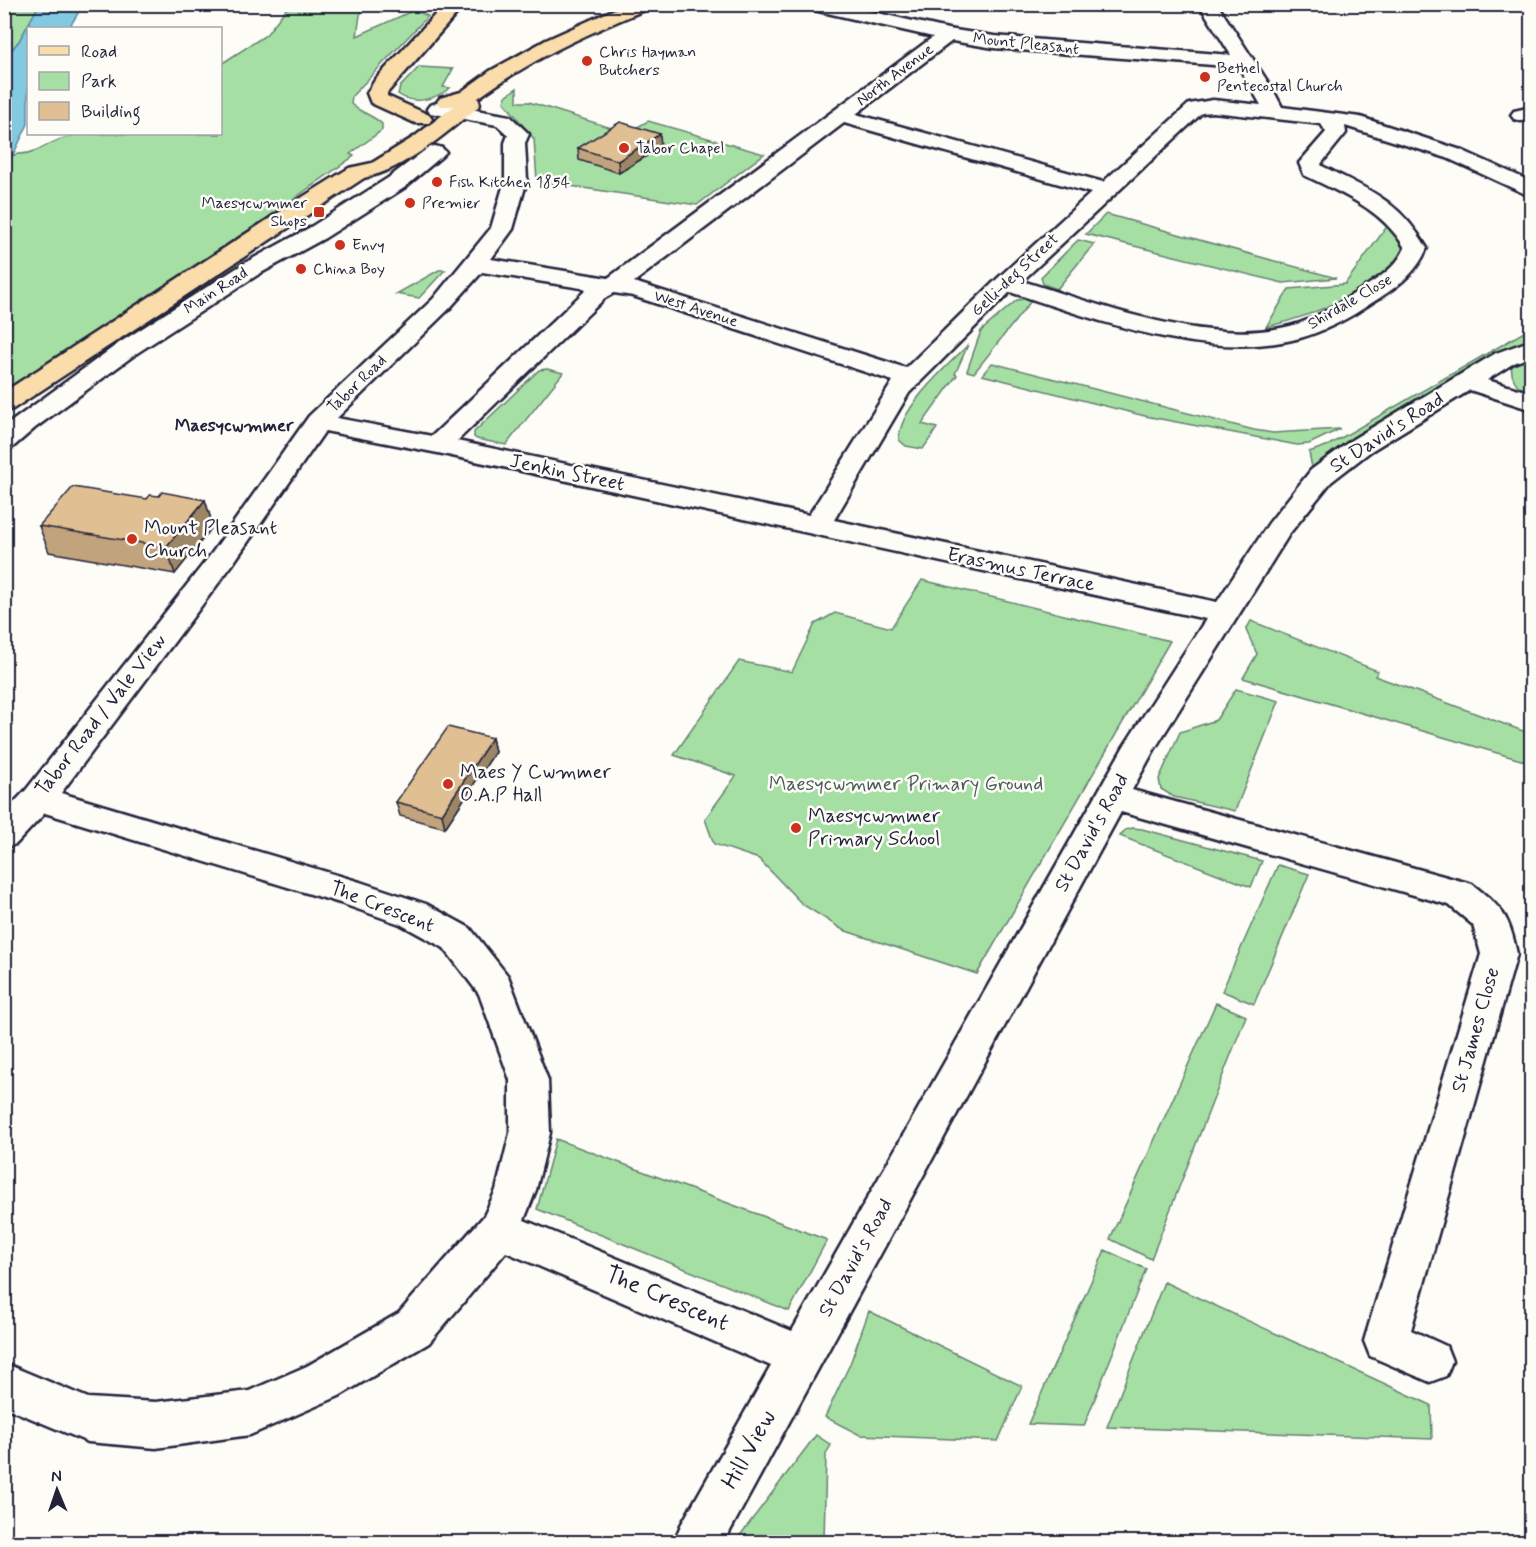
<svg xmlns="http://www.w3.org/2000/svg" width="1536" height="1547" viewBox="0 0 1536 1547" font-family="Mynerve,sans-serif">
<rect width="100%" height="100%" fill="#fdfcf7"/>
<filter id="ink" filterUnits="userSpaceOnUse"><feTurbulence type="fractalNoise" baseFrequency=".0167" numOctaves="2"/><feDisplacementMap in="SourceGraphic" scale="12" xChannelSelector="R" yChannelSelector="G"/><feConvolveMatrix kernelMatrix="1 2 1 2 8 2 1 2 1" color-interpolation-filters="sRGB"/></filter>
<g filter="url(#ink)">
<path fill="#a6dfa4" stroke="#648070" stroke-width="1.5" d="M 5,5 L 39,5 L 19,41 L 5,57 Z
M 289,5 L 365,5 L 360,15 L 357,36 L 414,10 L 428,16 L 352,96 L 351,104 C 361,113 373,115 382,124 L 382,130 L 350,154 L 354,156 L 261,222 L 5,390 L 5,161 C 19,149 22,157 35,151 C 53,143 59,138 79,134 L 220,134 L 221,64 L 266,35 Z
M 419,67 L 453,69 L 443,87 L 450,88 C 435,99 414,106 398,94 L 400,87 Z
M 517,88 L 517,102 L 529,102 L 627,133 L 648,121 L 764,154 L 697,205 L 537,181 L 534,139 L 504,102 L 506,96 Z
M 1106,214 L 1336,278 L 1283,283 L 1086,234 Z
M 1388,225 C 1400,236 1403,241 1402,257 C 1364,294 1317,315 1266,327 L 1289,289 L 1345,284 Z
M 1078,240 L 1094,244 L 1057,289 L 1043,284 L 1041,277 Z
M 439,270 L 445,270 L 419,298 L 396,294 Z
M 1024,299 L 1031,301 L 974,373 L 967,371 L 981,331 L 1017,300 Z
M 1531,328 L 1531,339 L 1492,355 L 1337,449 L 1312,468 L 1309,452 L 1329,445 Z
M 968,345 L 955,374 L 957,375 L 922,424 L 937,428 L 923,449 L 906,446 L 899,440 C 898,409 947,366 968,345 Z
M 1531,352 L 1531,394 C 1516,388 1508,376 1513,360 Z
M 992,363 L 1254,430 L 1273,433 L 1340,429 L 1309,444 L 1297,445 L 1145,416 L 982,375 Z
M 547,369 L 563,373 L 506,445 L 477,439 L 474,437 L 474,432 L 539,370 Z
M 922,580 L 1170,641 L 977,974 L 843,930 L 802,904 L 759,859 L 714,844 L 705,819 L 736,776 L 674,755 L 739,661 L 792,672 L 815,624 L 835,613 L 891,628 Z
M 1251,621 L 1378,671 L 1375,676 L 1531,734 L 1531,763 L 1243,678 L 1257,654 L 1246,630 Z
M 1236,689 L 1279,701 L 1235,811 L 1174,797 L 1161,789 L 1159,779 L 1180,732 L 1216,720 Z
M 1132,828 L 1142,829 L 1262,861 L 1251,887 L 1120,836 L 1125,830 Z
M 1278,865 L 1309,874 L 1254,1004 L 1222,991 Z
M 1216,1003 L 1246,1016 L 1151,1259 L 1110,1239 Z
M 556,1139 L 827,1240 L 789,1311 L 537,1209 Z
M 1105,1250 L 1146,1269 L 1084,1426 L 1028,1424 Z
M 1164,1282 L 1431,1405 L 1432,1439 L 1107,1427 Z
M 869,1311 L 1022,1386 L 998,1441 L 860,1435 L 825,1417 L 850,1364 Z
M 816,1435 L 831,1445 L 826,1454 L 824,1542 L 735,1542 Z"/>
<path fill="#81cae2" stroke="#5b879f" stroke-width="1.5" d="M 39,5 L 83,5 L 69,28 L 28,28 L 28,124 L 14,153 L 5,161 L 5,58 L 19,41 Z"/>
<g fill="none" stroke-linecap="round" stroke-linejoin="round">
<g stroke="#22223b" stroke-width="5">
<path id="minor" d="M 802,4 L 838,4 L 948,29 L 994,36 L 1231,55 L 1199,4 L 1217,4 L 1273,90 L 1282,107 L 1360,117 L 1461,150 L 1532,182 L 1532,197 L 1447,158 L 1345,126 L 1346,133 L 1321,164 L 1322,166 C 1369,190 1399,200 1427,248 C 1416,275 1394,289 1370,304 C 1348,319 1325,331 1300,338 C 1208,363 1098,320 1010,292 L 909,393 L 834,520 L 1217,602 L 1269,523 L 1311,470 L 1353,439 L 1496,353 L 1532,340 L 1532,356 L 1514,363 L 1487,380 L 1532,393 L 1532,410 L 1470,390 L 1371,451 L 1331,482 L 1290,533 L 1154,750 L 1132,790 L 1472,884 C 1503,909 1509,915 1517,954 L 1411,1330 L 1446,1346 L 1452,1361 L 1446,1376 L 1430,1382 L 1370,1356 L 1364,1341 L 1481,954 L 1473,925 L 1449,905 L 1121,812 L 724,1542 L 674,1542 L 681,1525 L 771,1366 L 506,1252 L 429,1343 L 339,1396 L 250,1435 L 156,1448 L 88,1442 L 4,1407 L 4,1363 L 88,1398 L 156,1402 L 249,1391 L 307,1366 L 399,1313 L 484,1216 L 496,1190 L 510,1133 L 510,1080 L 479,994 L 444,948 L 400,924 L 340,903 L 45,813 L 16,844 L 4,848 L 4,813 L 26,790 L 212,553 L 309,416 L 433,299 L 491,228 L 505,180 L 505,143 L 508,135 L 497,125 L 430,113 L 427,109 L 430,105 L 437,103 L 510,116 L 529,134 L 525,143 L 527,180 L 513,229 L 491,259 L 608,278 L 933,37 L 805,8 ZM 952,41 L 994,48 L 1239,67 L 1261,105 L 1213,100 L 1189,104 L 1103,182 L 856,114 ZM 1213,112 L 1321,124 L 1326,132 L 1299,163 L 1304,175 C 1343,194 1382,209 1405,248 C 1395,270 1374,281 1355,293 C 1335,306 1313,320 1290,326 C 1206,347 1102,305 1022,281 L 1202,113 ZM 844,123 L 1091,193 L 998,278 L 906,368 L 634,282 ZM 482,272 L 587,289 L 432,436 L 337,418 L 449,309 ZM 614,293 L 633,296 L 893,381 L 809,515 L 457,441 L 605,298 ZM 325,431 L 438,453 L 1206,619 L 1124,746 L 792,1331 L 524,1220 L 536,1190 L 550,1133 L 548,1080 L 508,976 L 470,928 L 426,904 L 360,882 L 61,793 L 232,565 Z
M 1532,107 L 1532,119 L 1521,121 L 1514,119 L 1511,115 L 1514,111 Z
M 435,146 L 442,148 L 446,152 L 442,156 L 404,188 L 325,238 L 259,274 L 137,353 L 35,428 L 13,447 L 4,449 L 4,427 L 119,343 L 243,264 L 309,228 L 388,178 L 428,148 Z"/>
</g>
<g stroke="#22223b" stroke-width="5">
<path id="major" d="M 445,4 L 465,4 L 387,93 L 387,96 L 429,115 L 432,119 L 429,123 L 415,123 L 371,103 L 367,93 L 375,80 Z
M 626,4 L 653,4 L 650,8 C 590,32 531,59 478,98 L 480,104 L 477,108 C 443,135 407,168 364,178 L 13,409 L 4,412 L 4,392 L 301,198 L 349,168 L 372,163 L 414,137 L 454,106 L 440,106 L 437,102 L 440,98 L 461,92 L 490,71 L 546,40 Z"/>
</g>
<use href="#minor" fill="#fdfcf7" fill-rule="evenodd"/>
<use href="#major" fill="#faddab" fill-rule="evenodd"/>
</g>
<path fill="#c1a47e" stroke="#22223b" stroke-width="1.5" d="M 661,147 L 619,173 L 579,160 L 578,148 Z
M 159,496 L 205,500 L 213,526 L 175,574 L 49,552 L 39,526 Z
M 492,738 L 495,752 L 445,828 L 400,816 L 396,802 Z"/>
<path fill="#9d8666" stroke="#22223b" stroke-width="1.5" d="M 660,134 L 661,147 L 619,173 L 618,161 Z
M 205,500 L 213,526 L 175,574 L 166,547 Z
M 492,738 L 495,752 L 445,828 L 442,814 Z"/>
<path fill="#e0bf92" stroke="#22223b" stroke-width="1.5" d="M 620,122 L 660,134 L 618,161 L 578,148 Z
M 73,487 L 147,499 L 150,495 L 159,496 L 162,492 L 205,500 L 166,547 L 39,526 Z
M 448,727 L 492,738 L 442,814 L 396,802 Z"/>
</g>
<g fill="#c8321e" stroke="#fdfcf7" stroke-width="2">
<circle cx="587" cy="61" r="6"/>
<circle cx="1205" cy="77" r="6"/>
<circle cx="624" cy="148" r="6"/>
<circle cx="437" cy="182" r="6"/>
<circle cx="410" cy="203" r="6"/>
<rect x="313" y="206" width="12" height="12" rx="3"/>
<circle cx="340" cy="245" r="6"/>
<circle cx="301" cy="269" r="6"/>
<circle cx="132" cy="539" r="6"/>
<circle cx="448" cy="784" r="6"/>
<circle cx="796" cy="828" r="6"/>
</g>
<g text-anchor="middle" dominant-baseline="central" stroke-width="5" stroke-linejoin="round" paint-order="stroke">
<g font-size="16" fill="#22223b" stroke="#fdfcf7">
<text transform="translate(1026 44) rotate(6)">Mount Pleasant</text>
<text transform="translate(895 75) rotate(-37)">North Avenue</text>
<text transform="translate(1015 275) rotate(-43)">Gelli-deg Street</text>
<text transform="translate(216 291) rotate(-33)">Main Road</text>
<text transform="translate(1350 302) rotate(-30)">Shirdale Close</text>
<text transform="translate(696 309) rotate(18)">West Avenue</text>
<text transform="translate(357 384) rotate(-44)">Tabor Road</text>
</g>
<g font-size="16" fill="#22223b" stroke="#fdfcf7" text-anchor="start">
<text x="599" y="52">Chris Hayman<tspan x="599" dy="18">Butchers</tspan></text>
<text x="1217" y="68">Bethel<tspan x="1217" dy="18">Pentecostal Church</tspan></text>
<text x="636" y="148">Tabor Chapel</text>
<text x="449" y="182">Fish Kitchen 1854</text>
<text x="307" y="203" text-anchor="end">Maesycwmmer<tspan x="307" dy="18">Shops</tspan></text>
<text x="422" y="203">Premier</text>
<text x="352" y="245">Envy</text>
<text x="313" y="269">China Boy</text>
</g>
<g font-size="18" font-weight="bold" fill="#22223b" stroke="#fdfcf7">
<text x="234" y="426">Maesycwmmer</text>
</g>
<g font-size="20" fill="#22223b" stroke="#fdfcf7">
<text transform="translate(1387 433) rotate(-33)">St David's Road</text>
<text transform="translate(567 473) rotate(12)">Jenkin Street</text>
<text transform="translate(1021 570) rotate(12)">Erasmus Terrace</text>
<text transform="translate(101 715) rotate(-52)">Tabor Road / Vale View</text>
<text transform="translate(1092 833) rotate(-61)">St David's Road</text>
<text transform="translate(382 907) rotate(21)">The Crescent</text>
<text transform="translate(1476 1030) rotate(-74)">St James Close</text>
<text transform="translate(856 1258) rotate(-61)">St David's Road</text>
</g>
<g font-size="20" fill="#22223b" stroke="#fdfcf7" text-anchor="start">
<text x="144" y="528">Mount Pleasant<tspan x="144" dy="23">Church</tspan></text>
<text x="460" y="772">Maes Y Cwmmer<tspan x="460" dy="23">O.A.P Hall</tspan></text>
<text x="808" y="816">Maesycwmmer<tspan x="808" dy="23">Primary School</tspan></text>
</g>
<g font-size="20" fill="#4a5b5a" stroke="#fdfcf7">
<text x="906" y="784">Maesycwmmer Primary Ground</text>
</g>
<g font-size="24" fill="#22223b" stroke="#fdfcf7">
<text transform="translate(667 1299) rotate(23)">The Crescent</text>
<text transform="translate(749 1450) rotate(-61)">Hill View</text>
</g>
</g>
<rect width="1536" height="1547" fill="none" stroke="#fdfcf7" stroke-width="24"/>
<rect x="12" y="12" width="1512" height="1523" fill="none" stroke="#22223b" stroke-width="2" filter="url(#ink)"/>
<rect x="27" y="27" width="195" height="108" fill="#fdfcf7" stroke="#a5a5ac" stroke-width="1.5"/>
<rect x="39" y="46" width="30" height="9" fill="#faddab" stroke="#a5a5ac" stroke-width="1.5"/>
<text x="81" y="57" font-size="18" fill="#22223b">Road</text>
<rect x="39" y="72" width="30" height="18" fill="#a6dfa4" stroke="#a5a5ac" stroke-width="1.5"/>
<text x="81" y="87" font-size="18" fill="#22223b">Park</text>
<rect x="39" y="102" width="30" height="18" fill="#e0bf92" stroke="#a5a5ac" stroke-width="1.5"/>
<text x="81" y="117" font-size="18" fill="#22223b">Building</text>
<g transform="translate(57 1490) rotate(358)" stroke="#fdfcf7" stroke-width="4.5" paint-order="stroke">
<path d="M0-4.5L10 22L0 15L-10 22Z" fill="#22223b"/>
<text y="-9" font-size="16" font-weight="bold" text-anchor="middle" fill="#22223b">N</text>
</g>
</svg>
